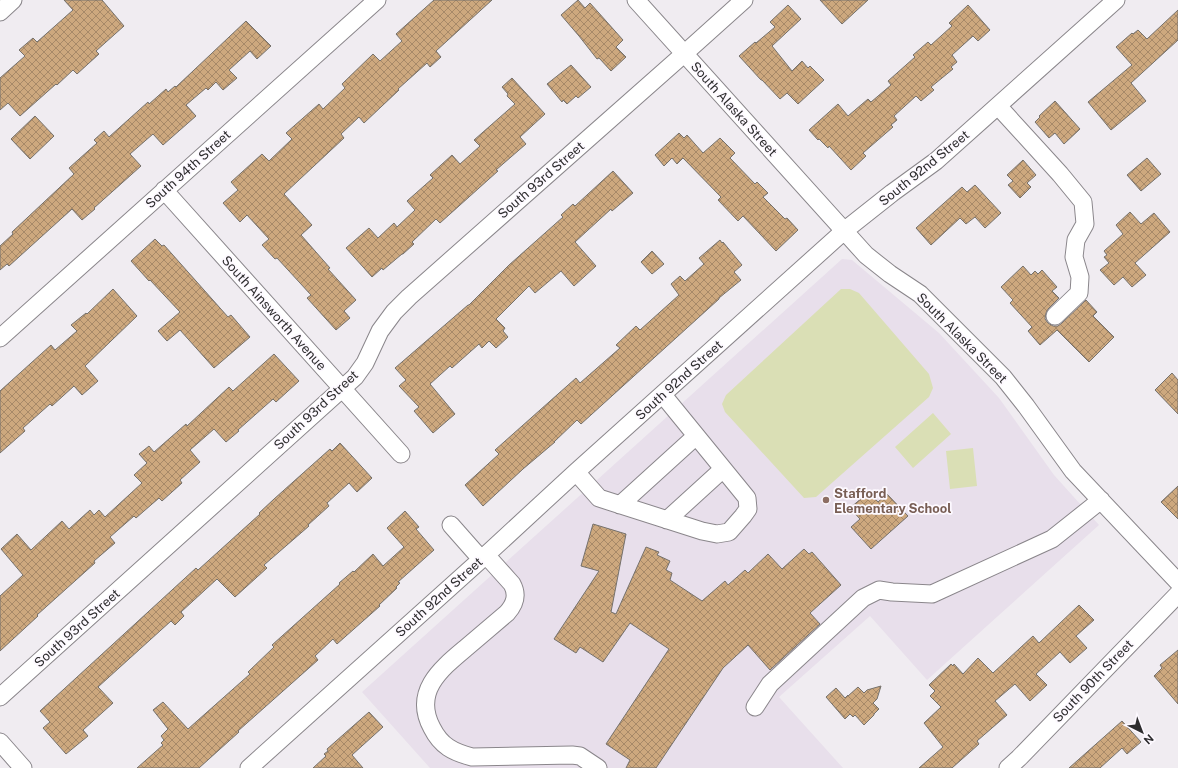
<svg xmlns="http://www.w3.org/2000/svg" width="1178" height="768" viewBox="0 0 1178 768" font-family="'Public Sans',sans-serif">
<defs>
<pattern id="building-cross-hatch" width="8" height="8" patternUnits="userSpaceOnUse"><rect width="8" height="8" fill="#cda87e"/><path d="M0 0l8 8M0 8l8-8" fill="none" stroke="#a78968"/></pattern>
</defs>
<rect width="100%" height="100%" fill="#f0ecf1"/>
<path fill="#e8dfeb" d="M 842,259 L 852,260 L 939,333 L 999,398 L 1054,475 L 1099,525 L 927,680 L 870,616 L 779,697 L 843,768 L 430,768 L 362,692 Z"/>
<path fill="#dadfb5" d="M 841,289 L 850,289 L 859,293 L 929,374 L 933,388 L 929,397 L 816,497 L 804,498 L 725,412 L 722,404 L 726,395 Z
M 933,413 L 951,434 L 913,468 L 895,447 Z
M 973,448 L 977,486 L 950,489 L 946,451 Z"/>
<path fill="url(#building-cross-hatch)" stroke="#75716c" d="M 64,0 L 102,0 L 124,26 L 96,51 L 99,54 L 77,74 L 73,70 L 57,85 L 56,84 L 20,116 L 8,103 L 0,110 L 0,78 L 25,56 L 19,50 L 33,38 L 37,42 L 73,10 Z
M 434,0 L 492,0 L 436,51 L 441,57 L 430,67 L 427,63 L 398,89 L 399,90 L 364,123 L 359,117 L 341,134 L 344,138 L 284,194 L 312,225 L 301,235 L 330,268 L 328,269 L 356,300 L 344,311 L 350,318 L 336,330 L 307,298 L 311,295 L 277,258 L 275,259 L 262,245 L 269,239 L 247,215 L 240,222 L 223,203 L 238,190 L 231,182 L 262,154 L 269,161 L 292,139 L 286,133 L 319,104 L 323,109 L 345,88 L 342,84 L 373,54 L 380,61 L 402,41 L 396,34 Z
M 578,0 L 585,8 L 590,3 L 623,40 L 616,47 L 626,57 L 611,71 L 599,58 L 597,59 L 579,36 L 561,15 Z
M 820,0 L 868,0 L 842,24 Z
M 788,5 L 801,19 L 772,46 L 792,71 L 802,61 L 808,68 L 810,66 L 824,80 L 798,104 L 787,93 L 780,99 L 762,80 L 761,80 L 739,56 L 755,42 L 756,43 L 775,27 L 770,22 Z
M 968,5 L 990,30 L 978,41 L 973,36 L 952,55 L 957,62 L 951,67 L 953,69 L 931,87 L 934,90 L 921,101 L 916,96 L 894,116 L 897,120 L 891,125 L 893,127 L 863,153 L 866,156 L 851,170 L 829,146 L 828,148 L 819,139 L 818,140 L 809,130 L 838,104 L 848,116 L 868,99 L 871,102 L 891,85 L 888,81 L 915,57 L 913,55 L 928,42 L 931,45 L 952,26 L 949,23 Z
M 1178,10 L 1178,40 L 1131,83 L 1146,101 L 1111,130 L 1088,102 L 1132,65 L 1116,47 L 1132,33 L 1133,34 L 1138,30 L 1147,39 Z
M 246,21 L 271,46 L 257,59 L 250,51 L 229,70 L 237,78 L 223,90 L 216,82 L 208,90 L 206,88 L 186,105 L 196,116 L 163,145 L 153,134 L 130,154 L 141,166 L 94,208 L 95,209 L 82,220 L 72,209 L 9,266 L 7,264 L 0,270 L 0,246 L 13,234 L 12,232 L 74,174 L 69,168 L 97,143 L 94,140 L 104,131 L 109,137 L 148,102 L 149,104 L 166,89 L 168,92 L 175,86 L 176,87 Z
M 571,65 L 591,87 L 578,98 L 576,96 L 567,104 L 563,100 L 562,102 L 547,84 Z
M 512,78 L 545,114 L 520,137 L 526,144 L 496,170 L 498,171 L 440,223 L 436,219 L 412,242 L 414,244 L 403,254 L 402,254 L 383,270 L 382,268 L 372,277 L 346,248 L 369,228 L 378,238 L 394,223 L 397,227 L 415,210 L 407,201 L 433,178 L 430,175 L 452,155 L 460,164 L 480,146 L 474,140 L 515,104 L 507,96 L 508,94 L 502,87 Z
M 1055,101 L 1080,129 L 1064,144 L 1055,133 L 1049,138 L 1035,122 L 1040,117 L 1039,116 Z
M 35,116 L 54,136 L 30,159 L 11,139 Z
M 679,133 L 684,138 L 687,135 L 703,153 L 720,138 L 735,153 L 730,158 L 755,184 L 757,182 L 768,193 L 763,197 L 785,219 L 787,218 L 798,230 L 776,251 L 743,216 L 738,221 L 718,200 L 721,197 L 683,158 L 677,164 L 672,158 L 664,166 L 655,155 Z
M 1147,158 L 1161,174 L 1141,191 L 1127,175 Z
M 1023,160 L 1036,175 L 1027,183 L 1031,187 L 1020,198 L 1008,185 L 1013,181 L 1007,175 Z
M 613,171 L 633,193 L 612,211 L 611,209 L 575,242 L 596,266 L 574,286 L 561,271 L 535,293 L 529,286 L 496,319 L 505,328 L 503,331 L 508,337 L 496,348 L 489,341 L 482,348 L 479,344 L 452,368 L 450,366 L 430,384 L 455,414 L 433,433 L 414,411 L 419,407 L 399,386 L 406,380 L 395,368 L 468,305 L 469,305 L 509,265 L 563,217 L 561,215 L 573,204 L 575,206 Z
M 975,185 L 1001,213 L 985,228 L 975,217 L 966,224 L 960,218 L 931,245 L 916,228 L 962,187 L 967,192 Z
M 1130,212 L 1141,224 L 1154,213 L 1170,232 L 1135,263 L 1146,275 L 1132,287 L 1123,277 L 1114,285 L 1100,270 L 1109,263 L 1104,257 L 1107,255 L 1104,251 L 1123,234 L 1116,225 Z
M 155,239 L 162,246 L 164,245 L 228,317 L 231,315 L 250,337 L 214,368 L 180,330 L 167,341 L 158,331 L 180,312 L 150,280 L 149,281 L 131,261 Z
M 720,240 L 722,243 L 723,242 L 742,265 L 734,272 L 741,280 L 719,298 L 719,299 L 581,424 L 577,420 L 554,442 L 555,442 L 523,469 L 483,506 L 465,485 L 499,454 L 495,450 L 576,378 L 580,383 L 620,348 L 616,345 L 636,326 L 640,330 L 679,295 L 671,284 L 680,276 L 685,281 L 704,264 L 699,258 Z
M 652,251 L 664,264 L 652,274 L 641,262 Z
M 1023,266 L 1031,275 L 1035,271 L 1038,274 L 1042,270 L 1057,287 L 1052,291 L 1059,298 L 1048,309 L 1046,313 L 1045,319 L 1048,323 L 1053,326 L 1058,326 L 1062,323 L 1086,300 L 1097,312 L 1093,316 L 1114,337 L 1089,362 L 1057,330 L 1040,345 L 1028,331 L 1032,327 L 1010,303 L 1013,300 L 1001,287 Z
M 113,289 L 137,316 L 85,366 L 98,381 L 82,395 L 74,386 L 52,406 L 50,404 L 23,428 L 25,431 L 0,453 L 0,391 L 51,345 L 55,350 L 77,331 L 71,325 L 86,313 L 87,314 Z
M 274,354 L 299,381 L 276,402 L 273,399 L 238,430 L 239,431 L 226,442 L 214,429 L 190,450 L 200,462 L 180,480 L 182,483 L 162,501 L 159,498 L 136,518 L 134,516 L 110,537 L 115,543 L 94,561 L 95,563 L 37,615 L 38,616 L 0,651 L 0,596 L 23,575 L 1,549 L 17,534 L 31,550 L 62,521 L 69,529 L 90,510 L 94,515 L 99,510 L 105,517 L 142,483 L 134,475 L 147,463 L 139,454 L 149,446 L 154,452 L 186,424 L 187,426 L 229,387 L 233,391 Z
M 1172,373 L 1178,380 L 1178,414 L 1155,390 Z
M 340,443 L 372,478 L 357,492 L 349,483 L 327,503 L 329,506 L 308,525 L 309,526 L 264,565 L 267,568 L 235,597 L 217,579 L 181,612 L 184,616 L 175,625 L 171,621 L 98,687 L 113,703 L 83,730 L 88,736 L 66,754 L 43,728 L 50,722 L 40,711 L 196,568 L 198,570 L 260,514 L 259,513 L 274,499 L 330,449 L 332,451 Z
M 1178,486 L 1178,519 L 1161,502 Z
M 869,492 L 878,502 L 887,494 L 908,516 L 871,549 L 851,527 L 860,519 L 850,508 Z
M 405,511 L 419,527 L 416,529 L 434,550 L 398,582 L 400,583 L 396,587 L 397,588 L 379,605 L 380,606 L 337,644 L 333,639 L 315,656 L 318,660 L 238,731 L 239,732 L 199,768 L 137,768 L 163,745 L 161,743 L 164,740 L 161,736 L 168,729 L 153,710 L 163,702 L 188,729 L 250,674 L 248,672 L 274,647 L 272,645 L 340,584 L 339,583 L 353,571 L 354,572 L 373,554 L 383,566 L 404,547 L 387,528 Z
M 593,524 L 626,534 L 611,612 L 616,614 L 646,547 L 659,552 L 657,555 L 670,561 L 666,570 L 672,573 L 670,580 L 702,601 L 725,581 L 728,585 L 745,570 L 748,573 L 768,554 L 782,569 L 804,549 L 809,554 L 812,552 L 841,585 L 810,613 L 820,624 L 770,670 L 748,645 L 723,668 L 656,768 L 626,768 L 630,760 L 606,744 L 669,649 L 630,623 L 603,662 L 580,647 L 576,653 L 554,639 L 599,571 L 581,566 Z
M 1079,605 L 1094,620 L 1076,636 L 1087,648 L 1070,663 L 1060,652 L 1036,674 L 1047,685 L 1030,701 L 1015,684 L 995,701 L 1007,715 L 977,741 L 979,744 L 952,768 L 919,768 L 943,747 L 924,723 L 941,707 L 930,696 L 935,691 L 929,685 L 951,664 L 953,666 L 954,664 L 963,674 L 978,658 L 993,673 L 1033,636 L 1039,643 Z
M 1178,650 L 1178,704 L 1154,676 L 1162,668 L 1160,665 Z
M 881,686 L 877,699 L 873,703 L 879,709 L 874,714 L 874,715 L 864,725 L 855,715 L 853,717 L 850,714 L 845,719 L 826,697 L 836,688 L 845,698 L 848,695 L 848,696 L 858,687 L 864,693 L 867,690 Z
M 369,712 L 383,727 L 352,755 L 363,768 L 313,768 L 326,756 L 324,754 L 328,751 L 327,749 Z
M 1122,721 L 1141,742 L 1127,754 L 1122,748 L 1100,768 L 1069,768 Z"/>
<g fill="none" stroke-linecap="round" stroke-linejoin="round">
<g stroke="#8a868b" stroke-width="19">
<path id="minor" d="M 636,0 L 866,255 L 890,274 L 920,294 L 1003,377 L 1026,406 L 1073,471 L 1178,582
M 0,12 L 13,0
M 998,106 L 1060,174 L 1083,202 L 1085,224 L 1076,240 L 1074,257 L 1080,277 L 1079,293 L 1055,316
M 164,190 L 401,454
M 0,338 L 377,0
M 576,472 L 599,498 L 702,531 L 717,534 L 729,532 L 743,516 L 748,509 L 747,498 L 663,395
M 620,505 L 696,436
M 667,520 L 723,469
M 451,525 L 481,559
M 486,555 L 512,584 C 518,595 515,604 507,613 C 494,624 480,636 467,647 C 442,668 412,691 432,728 C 441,746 453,752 472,757 L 572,755 L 580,756 L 598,768
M 0,697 L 355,377 L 365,363 L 380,331 L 394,312 L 409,297 L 685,53 L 744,0
M 755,707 L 770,684 L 863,598 L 879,590 L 892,592 L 932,594 L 1052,539 L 1101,500
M 0,742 L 23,768
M 249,768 L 486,555 L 576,472 L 844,231 L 892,193 L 936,161 L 1116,0
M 1008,768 L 1019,758 L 1178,594"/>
</g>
<use href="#minor" stroke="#fff" stroke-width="17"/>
</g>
<circle fill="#8d6e63" stroke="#fdf9ff" stroke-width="1.5" cx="826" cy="500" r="4"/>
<g text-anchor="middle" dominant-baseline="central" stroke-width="3.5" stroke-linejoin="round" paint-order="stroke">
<g font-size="13" fill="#2d2c2e" stroke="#fdf9ff">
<text transform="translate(734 109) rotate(48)">South Alaska Street</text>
<text transform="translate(924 168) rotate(-39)">South 92nd Street</text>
<text transform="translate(188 169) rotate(-42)">South 94th Street</text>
<text transform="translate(541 180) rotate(-41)">South 93rd Street</text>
<text transform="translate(274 313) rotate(48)">South Ainsworth Avenue</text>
<text transform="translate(962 338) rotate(45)">South Alaska Street</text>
<text transform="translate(679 380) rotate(-42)">South 92nd Street</text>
<text transform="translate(316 410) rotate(-43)">South 93rd Street</text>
<text transform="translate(439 597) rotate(-42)">South 92nd Street</text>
<text transform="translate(77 628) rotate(-42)">South 93rd Street</text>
<text transform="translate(1093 681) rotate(-46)">South 90th Street</text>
</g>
<g font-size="13" font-weight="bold" fill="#785e54" stroke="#fdf9ff" text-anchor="start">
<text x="834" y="493">Stafford<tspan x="834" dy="15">Elementary School</tspan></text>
</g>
</g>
<g transform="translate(1142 732) rotate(138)" stroke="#fdf9ff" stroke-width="3" paint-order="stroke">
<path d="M0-3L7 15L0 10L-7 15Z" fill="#2d2c2e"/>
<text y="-6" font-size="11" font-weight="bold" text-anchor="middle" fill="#2d2c2e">N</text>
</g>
</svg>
